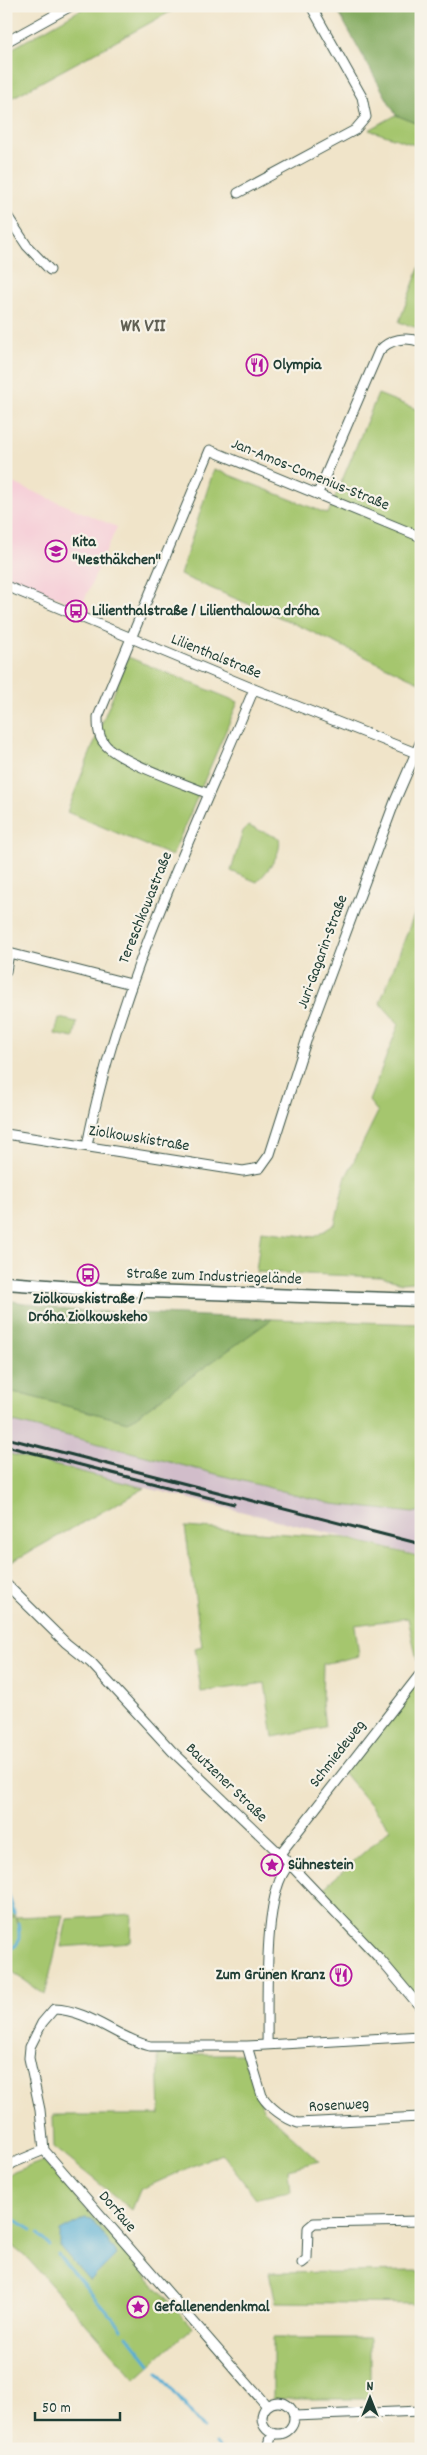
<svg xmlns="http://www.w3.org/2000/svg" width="427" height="2455" viewBox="0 0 427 2455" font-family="Dekko,sans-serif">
<rect width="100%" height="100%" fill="#f7f3e8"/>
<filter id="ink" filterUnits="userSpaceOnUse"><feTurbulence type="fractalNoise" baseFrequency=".02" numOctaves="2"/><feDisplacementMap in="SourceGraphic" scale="10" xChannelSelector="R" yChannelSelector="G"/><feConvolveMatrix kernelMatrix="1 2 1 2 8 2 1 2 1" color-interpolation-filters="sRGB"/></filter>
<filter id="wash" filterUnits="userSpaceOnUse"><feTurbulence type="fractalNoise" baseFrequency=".0096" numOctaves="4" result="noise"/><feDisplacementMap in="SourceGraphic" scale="20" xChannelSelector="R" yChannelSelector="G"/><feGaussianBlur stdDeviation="1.12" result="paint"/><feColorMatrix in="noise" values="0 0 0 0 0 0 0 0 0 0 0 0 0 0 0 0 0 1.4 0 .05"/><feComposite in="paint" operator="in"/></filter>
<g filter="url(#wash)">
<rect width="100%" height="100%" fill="#f0e4c9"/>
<path fill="#f6cfd8" d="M 6,480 L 117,527 L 81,607 L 6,576 Z"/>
<path fill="#d1bdca" d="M 6,1420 L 333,1504 L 413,1513 L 421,1511 L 421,1556 L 6,1453 Z"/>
<path fill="#a5c66e" stroke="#628251" d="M 87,6 L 181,6 L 6,101 L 6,52 Z
M 396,115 L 421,125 L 421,147 L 369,130 Z
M 421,263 L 421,329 L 399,322 Z
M 378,394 L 421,411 L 421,683 L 293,623 L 180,575 L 214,469 L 328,514 Z
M 128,657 L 238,702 L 172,856 L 67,812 Z
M 248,826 L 279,838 C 283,853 267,872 257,882 L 231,871 L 243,831 Z
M 421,897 L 421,1281 L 402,1283 L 381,1277 L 256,1272 L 261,1231 L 315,1237 L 335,1224 L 345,1179 L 378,1112 L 369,1101 L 399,1024 L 380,1003 Z
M 59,1018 L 77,1022 L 74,1038 L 55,1034 Z
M 272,1319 L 421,1324 L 421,1511 L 413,1513 L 333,1504 L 6,1420 L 6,1390 L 128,1422 Z
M 6,1453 L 145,1488 L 6,1565 Z
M 185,1527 L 345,1538 L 421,1557 L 421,2007 L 317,1894 L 390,1829 L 343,1772 L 420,1674 L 408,1618 L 355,1625 L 359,1656 L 323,1664 L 322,1702 L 325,1727 L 273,1737 L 265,1683 L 201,1692 L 195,1648 L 202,1646 Z
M 6,1887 L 15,1916 L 6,1916 Z
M 132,1914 L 131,1942 L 61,1947 L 67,1919 Z
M 64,1915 L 45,1995 L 6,1967 L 6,1953 C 23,1945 21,1933 16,1917 Z
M 6,1917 L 15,1917 C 20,1933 23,1944 6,1952 Z
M 158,2054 L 242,2054 L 264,2110 L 319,2161 L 288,2169 L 290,2192 L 256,2198 L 221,2153 L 140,2190 L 132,2210 L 54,2147 L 53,2115 L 160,2115 Z
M 43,2161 L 192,2327 L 135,2379 L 28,2259 L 6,2241 L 6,2178 L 14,2172 Z
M 421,2271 L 421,2304 L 276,2302 L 269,2273 Z
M 273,2338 L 370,2338 L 370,2399 L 273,2399 Z"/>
<path fill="#84ab61" stroke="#52744a" d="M 335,6 L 421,6 L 421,125 L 396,115 Z
M 6,1300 L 69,1310 L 272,1319 L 128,1422 L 6,1390 Z"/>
<path fill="#57aed4" stroke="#3b7684" d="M 85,2218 L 92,2219 L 117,2254 L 90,2281 L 60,2247 L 60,2231 Z"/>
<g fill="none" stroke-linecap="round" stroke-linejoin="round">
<path stroke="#57aed4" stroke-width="3" d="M 6,1886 L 14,1913
M 6,1952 C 21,1946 20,1938 18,1923
M 6,2214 L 32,2230
M 39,2234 L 50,2246
M 58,2255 L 122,2329
M 127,2335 L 150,2364
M 157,2372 L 204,2428
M 216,2444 L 220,2449"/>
</g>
</g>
<g filter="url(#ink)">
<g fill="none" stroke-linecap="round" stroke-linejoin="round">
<g stroke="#3e564a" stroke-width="11">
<path id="street" d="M 6,42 L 71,6
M 238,193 L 355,130 L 366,117 L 362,97 L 311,6
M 6,214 L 27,246 L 50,270
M 318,493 L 379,351 C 390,339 406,336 421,342
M 6,586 L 254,689 L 416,753
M 209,794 C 186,784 116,761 104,743 C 98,736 98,726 98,717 L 210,450 L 421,537
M 6,971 L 9,953 L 131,984
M 6,1134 L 243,1171 L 260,1168 L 270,1154 L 309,1032 L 395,801 L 421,741
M 87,1146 C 117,987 192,838 254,689
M 6,1584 L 66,1643 L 91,1663 L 172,1751 L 280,1854 L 379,1958 L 421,2008
M 280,1854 L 421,1673
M 267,2044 C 268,2004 262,1892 289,1865
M 247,2046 L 262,2096 C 269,2107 285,2119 298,2123 L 421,2117
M 6,2168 L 13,2163 L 44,2150
M 302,2263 L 307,2259 L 308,2228 L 314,2223 L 421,2221
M262 2418a16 16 0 1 1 32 0a16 16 0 1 1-32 0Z
M 267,2406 L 44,2150 L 40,2110 L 29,2058 L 30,2047 L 42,2023 L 54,2009 C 90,2010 116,2038 150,2046 L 247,2046 L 421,2036
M 294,2416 L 421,2411
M 268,2449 L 272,2433"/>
</g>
<g stroke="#3e564a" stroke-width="15">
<path id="secondary" d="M 6,1283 L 88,1289 L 421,1300"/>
</g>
<use href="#street" stroke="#fff" stroke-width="9"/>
<use href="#secondary" stroke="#fff" stroke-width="12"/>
<path stroke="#1f3d34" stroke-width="3" d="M 6,1438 L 421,1544
M 6,1446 L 234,1504"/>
</g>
</g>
<defs>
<g id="restaurant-ring" transform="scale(1.125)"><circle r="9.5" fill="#f7f3e8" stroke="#b5179e" stroke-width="1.5"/><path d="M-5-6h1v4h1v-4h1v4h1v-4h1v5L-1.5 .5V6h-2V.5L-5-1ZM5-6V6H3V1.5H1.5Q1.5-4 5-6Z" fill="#b5179e"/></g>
<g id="school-ring" transform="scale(1.125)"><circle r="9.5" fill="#f7f3e8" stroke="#b5179e" stroke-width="1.5"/><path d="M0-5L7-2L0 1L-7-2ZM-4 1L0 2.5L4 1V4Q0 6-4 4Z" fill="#b5179e"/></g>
<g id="bus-ring" transform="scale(1.125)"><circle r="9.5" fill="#f7f3e8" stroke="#b5179e" stroke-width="1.5"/><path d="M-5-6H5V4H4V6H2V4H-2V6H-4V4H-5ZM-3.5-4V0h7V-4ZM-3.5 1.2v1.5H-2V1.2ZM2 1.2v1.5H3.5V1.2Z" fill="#b5179e"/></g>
<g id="sight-ring" transform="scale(1.125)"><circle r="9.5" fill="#f7f3e8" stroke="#b5179e" stroke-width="1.5"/><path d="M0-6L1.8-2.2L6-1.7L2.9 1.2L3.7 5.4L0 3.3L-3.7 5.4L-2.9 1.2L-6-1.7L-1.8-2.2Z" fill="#b5179e"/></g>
</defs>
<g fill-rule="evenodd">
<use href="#restaurant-ring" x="257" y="365"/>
<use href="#school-ring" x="56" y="551"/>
<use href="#bus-ring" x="76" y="611"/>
<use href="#bus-ring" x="88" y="1275"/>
<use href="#sight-ring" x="272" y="1865"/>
<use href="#restaurant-ring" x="341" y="1975"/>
<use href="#sight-ring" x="138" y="2307"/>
</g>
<g text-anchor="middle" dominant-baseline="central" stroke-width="4.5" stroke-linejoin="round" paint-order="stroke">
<g font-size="16" font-weight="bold" fill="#1f3d34" stroke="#f7f3e8" text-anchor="start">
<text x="273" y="365">Olympia</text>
<text x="72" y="542">Kita<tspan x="72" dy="18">"Nesthäkchen"</tspan></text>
<text x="92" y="611">Lilienthalstraße / Lilienthalowa dróha</text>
<text x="88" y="1299" text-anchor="middle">Ziolkowskistraße /<tspan x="88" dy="18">Dróha Ziolkowskeho</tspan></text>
<text x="288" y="1865">Sühnestein</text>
<text x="325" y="1975" text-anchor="end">Zum Grünen Kranz</text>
<text x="154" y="2307">Gefallenendenkmal</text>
</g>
<g font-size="16" fill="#1f3d34" stroke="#f7f3e8">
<text transform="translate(310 475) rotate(22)">Jan-Amos-Comenius-Straße</text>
<text transform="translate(216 657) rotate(22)">Lilienthalstraße</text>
<text transform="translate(146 908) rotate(-68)">Tereschkowastraße</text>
<text transform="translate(323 952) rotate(-70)">Juri-Gagarin-Straße</text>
<text transform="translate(139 1139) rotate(9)">Ziolkowskistraße</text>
<text transform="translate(214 1277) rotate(2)">Straße zum Industriegelände</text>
<text transform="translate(338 1754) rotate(-52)">Schmiedeweg</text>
<text transform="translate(226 1783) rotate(44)">Bautzener Straße</text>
<text transform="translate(339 2106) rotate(-3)">Rosenweg</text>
<text transform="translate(117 2212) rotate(49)">Dorfaue</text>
</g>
<g font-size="19" font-weight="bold" fill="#616054" stroke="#f7f3e8">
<text x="143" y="327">WK VII</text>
</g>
</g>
<rect width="427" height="2455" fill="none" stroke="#f7f3e8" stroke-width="25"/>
<g transform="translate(370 2398)" stroke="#f7f3e8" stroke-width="4" paint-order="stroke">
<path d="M0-4L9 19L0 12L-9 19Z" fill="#1f3d34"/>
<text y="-8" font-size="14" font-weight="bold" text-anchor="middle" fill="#1f3d34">N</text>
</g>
<path d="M35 2412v8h85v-8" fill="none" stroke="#1f3d34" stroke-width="2.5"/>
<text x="42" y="2412" font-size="15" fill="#1f3d34" stroke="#f7f3e8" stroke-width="4" paint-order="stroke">50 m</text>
</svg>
